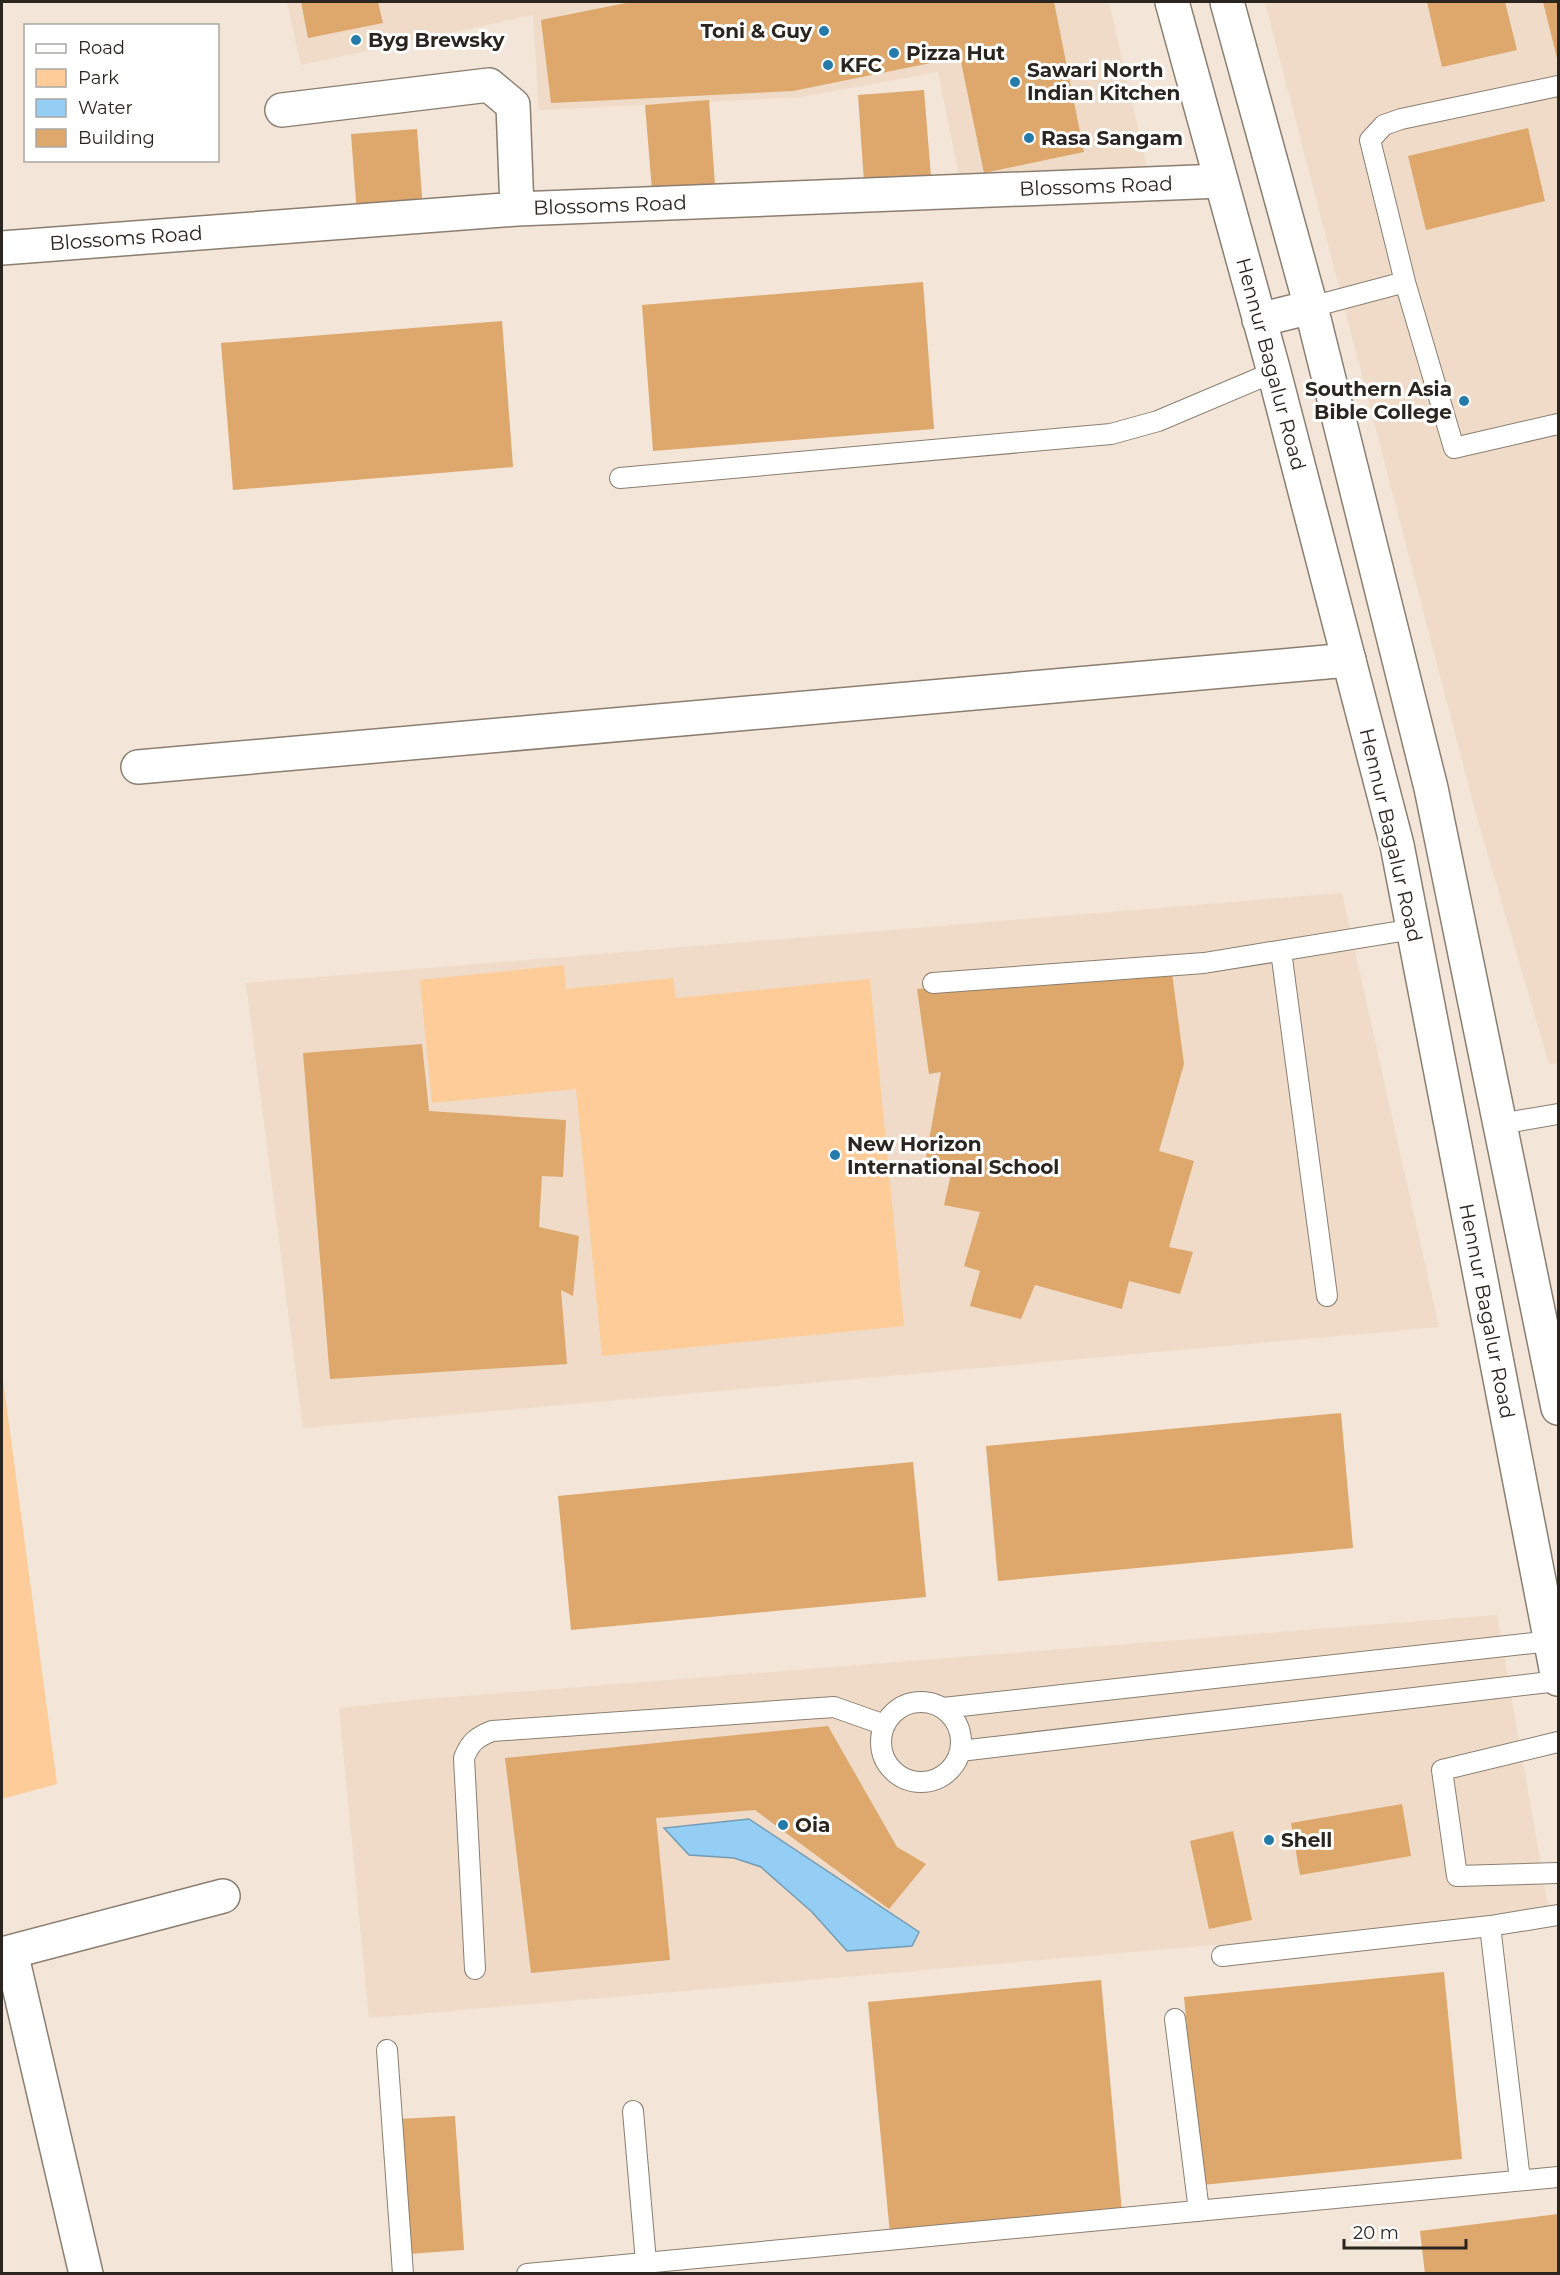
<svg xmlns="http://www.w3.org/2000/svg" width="1560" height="2275" viewBox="0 0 1560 2275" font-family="Montserrat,sans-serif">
<rect width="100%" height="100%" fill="#f3e5d7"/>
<path fill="#efdbc7" d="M 287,2 L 1109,2 L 1148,171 L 960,180 L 938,72 L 801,97 L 539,110 L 533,15 L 301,65 Z
M 1265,2 L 1558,2 L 1558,1063 L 1549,1064 L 1477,818 Z
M 1342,893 L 1439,1327 L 303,1428 L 246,983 Z
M 1497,1615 L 1550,1916 L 369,2018 L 339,1708 L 402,1701 Z"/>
<path fill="#fdcc98" d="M 564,965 L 566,989 L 673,978 L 676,998 L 870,979 L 904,1326 L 602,1356 L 576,1089 L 432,1103 L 420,980 Z
M 2,1372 L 57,1784 L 2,1799 Z"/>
<path fill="#94cef4" stroke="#749bb4" stroke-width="1.5" d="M 749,1819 L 919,1932 L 912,1946 L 847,1951 L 812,1912 L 761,1867 L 734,1858 L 689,1855 L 664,1828 Z"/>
<path fill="#dea76b" d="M 301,2 L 378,2 L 383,23 L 308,38 Z
M 631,2 L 1054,2 L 1084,152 L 984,173 L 960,57 L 793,91 L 551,103 L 541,20 Z
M 1427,2 L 1505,2 L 1517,50 L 1442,67 Z
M 1543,2 L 1558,2 L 1558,62 Z
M 924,90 L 931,177 L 864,182 L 858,95 Z
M 709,100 L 715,185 L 652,190 L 645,105 Z
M 1528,128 L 1545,201 L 1426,230 L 1408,156 Z
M 417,129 L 423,210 L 357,215 L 351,134 Z
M 923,282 L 934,429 L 653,451 L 642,305 Z
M 502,321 L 513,467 L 233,490 L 221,343 Z
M 1172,973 L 1184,1064 L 1159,1151 L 1194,1161 L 1169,1247 L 1193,1252 L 1180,1294 L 1129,1281 L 1122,1309 L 1035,1285 L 1021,1319 L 970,1306 L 980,1271 L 964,1266 L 980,1212 L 944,1205 L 952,1170 L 925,1163 L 941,1072 L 929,1074 L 917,989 Z
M 422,1044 L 429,1111 L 566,1120 L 563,1177 L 542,1176 L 539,1227 L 579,1236 L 573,1296 L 561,1290 L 567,1364 L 330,1379 L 303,1053 Z
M 1341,1413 L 1353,1548 L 998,1581 L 986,1446 Z
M 913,1462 L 926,1597 L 571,1630 L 558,1496 Z
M 828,1726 L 897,1847 L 926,1864 L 889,1909 L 755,1810 L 656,1818 L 670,1960 L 531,1973 L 505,1758 Z
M 1402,1804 L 1411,1856 L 1300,1875 L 1291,1823 Z
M 1233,1831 L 1252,1920 L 1209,1929 L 1190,1841 Z
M 1444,1972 L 1462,2159 L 1202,2185 L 1184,1997 Z
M 1101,1980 L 1122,2212 L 890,2234 L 868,2002 Z
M 455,2116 L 464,2250 L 408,2254 L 399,2119 Z
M 1558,2214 L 1558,2274 L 1425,2274 L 1420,2231 Z"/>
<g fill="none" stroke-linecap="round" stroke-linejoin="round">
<g stroke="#8b7e71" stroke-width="22">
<path id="service" d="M 1558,86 L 1401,119 L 1384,125 L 1370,140 L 1405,282 L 1454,448 L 1558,424
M 1311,307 L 1405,282
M 620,478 L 1111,434 L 1158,421 L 1274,372
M 1281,951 L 1327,1296
M 933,983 L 1204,963 L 1414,929
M 1500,1124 L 1558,1114
M881 1742a40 40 0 1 1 80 0a40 40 0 1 1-80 0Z
M 943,1708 L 1551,1641
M 1558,1742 L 1442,1770 L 1457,1876 L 1558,1873
M 960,1751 L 1558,1681
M 1490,1926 L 1520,2180
M 1222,1956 L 1490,1926 L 1558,1915
M 475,1969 L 464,1758 C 470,1742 477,1737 492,1731 L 834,1707 L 885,1725
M 1175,2019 L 1199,2211
M 387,2050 L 403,2274
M 633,2111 L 646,2262
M 527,2274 L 1558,2177"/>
</g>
<g stroke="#8b7e71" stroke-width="36">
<path id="minor" d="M 282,110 L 489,85 L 513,105 L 517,209
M 2,248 L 517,209 L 1221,181
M 138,767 L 1349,660
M 11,1952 L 86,2274
M 2,1954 L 223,1896"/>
</g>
<g stroke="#8b7e71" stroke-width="36">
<path id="primary" d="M 1172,2 L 1274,372 L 1397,845 L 1558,1679
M 1227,2 L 1311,307 L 1431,788 L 1558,1408
M 1259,320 L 1311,307"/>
</g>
<use href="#service" stroke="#fff" stroke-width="20"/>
<use href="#minor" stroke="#fff" stroke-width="33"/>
<use href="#primary" stroke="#fff" stroke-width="33"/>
</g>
<g fill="#247baa" stroke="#fff" stroke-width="2">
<circle cx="824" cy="31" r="6"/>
<circle cx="356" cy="40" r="6"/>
<circle cx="894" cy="53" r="6"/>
<circle cx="828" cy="65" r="6"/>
<circle cx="1015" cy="82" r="6"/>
<circle cx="1029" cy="138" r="6"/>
<circle cx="1464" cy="401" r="6"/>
<circle cx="835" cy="1155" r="6"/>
<circle cx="783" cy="1825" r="6"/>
<circle cx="1269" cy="1840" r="6"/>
</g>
<g text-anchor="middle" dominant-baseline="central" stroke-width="6" stroke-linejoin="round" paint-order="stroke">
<g font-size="20" font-weight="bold" fill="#2a251f" stroke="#fff" text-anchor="start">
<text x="812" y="31" text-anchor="end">Toni &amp; Guy</text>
<text x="368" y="40">Byg Brewsky</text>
<text x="906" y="53">Pizza Hut</text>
<text x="840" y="65">KFC</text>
<text x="1027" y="70">Sawari North<tspan x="1027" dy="23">Indian Kitchen</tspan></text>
<text x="1041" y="138">Rasa Sangam</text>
<text x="1452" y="389" text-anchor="end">Southern Asia<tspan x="1452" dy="23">Bible College</tspan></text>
<text x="847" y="1144">New Horizon<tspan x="847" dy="23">International School</tspan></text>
<text x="795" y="1825">Oia</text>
<text x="1281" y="1840">Shell</text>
</g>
<g font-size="20" fill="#2a251f" stroke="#fff">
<text transform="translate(1096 186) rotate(-2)">Blossoms Road</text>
<text transform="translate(610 205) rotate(-2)">Blossoms Road</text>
<text transform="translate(126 238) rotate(-4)">Blossoms Road</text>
<text transform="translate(1271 364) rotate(75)">Hennur Bagalur Road</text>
<text transform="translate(1391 835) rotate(77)">Hennur Bagalur Road</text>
<text transform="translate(1487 1311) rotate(79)">Hennur Bagalur Road</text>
</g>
</g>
<rect width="1560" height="2275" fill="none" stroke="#2a251f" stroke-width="6"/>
<rect x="24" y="24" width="195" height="138" fill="#ffffff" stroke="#aaa8a5" stroke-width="1.5"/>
<rect x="36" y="44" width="30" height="9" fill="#ffffff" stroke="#aaa8a5" stroke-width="1.5"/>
<text x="78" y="54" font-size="18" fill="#2a251f">Road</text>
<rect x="36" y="69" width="30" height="18" fill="#fdcc98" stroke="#aaa8a5" stroke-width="1.5"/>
<text x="78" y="84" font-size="18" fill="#2a251f">Park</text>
<rect x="36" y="99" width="30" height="18" fill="#94cef4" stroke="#aaa8a5" stroke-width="1.5"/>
<text x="78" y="114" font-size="18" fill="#2a251f">Water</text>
<rect x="36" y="129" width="30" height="18" fill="#dea76b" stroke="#aaa8a5" stroke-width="1.5"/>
<text x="78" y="144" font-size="18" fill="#2a251f">Building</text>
<path d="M1344 2239v9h122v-9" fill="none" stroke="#2a251f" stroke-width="3"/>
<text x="1353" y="2239" font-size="18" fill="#2a251f" stroke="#ffffff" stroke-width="4.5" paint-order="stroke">20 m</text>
</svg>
